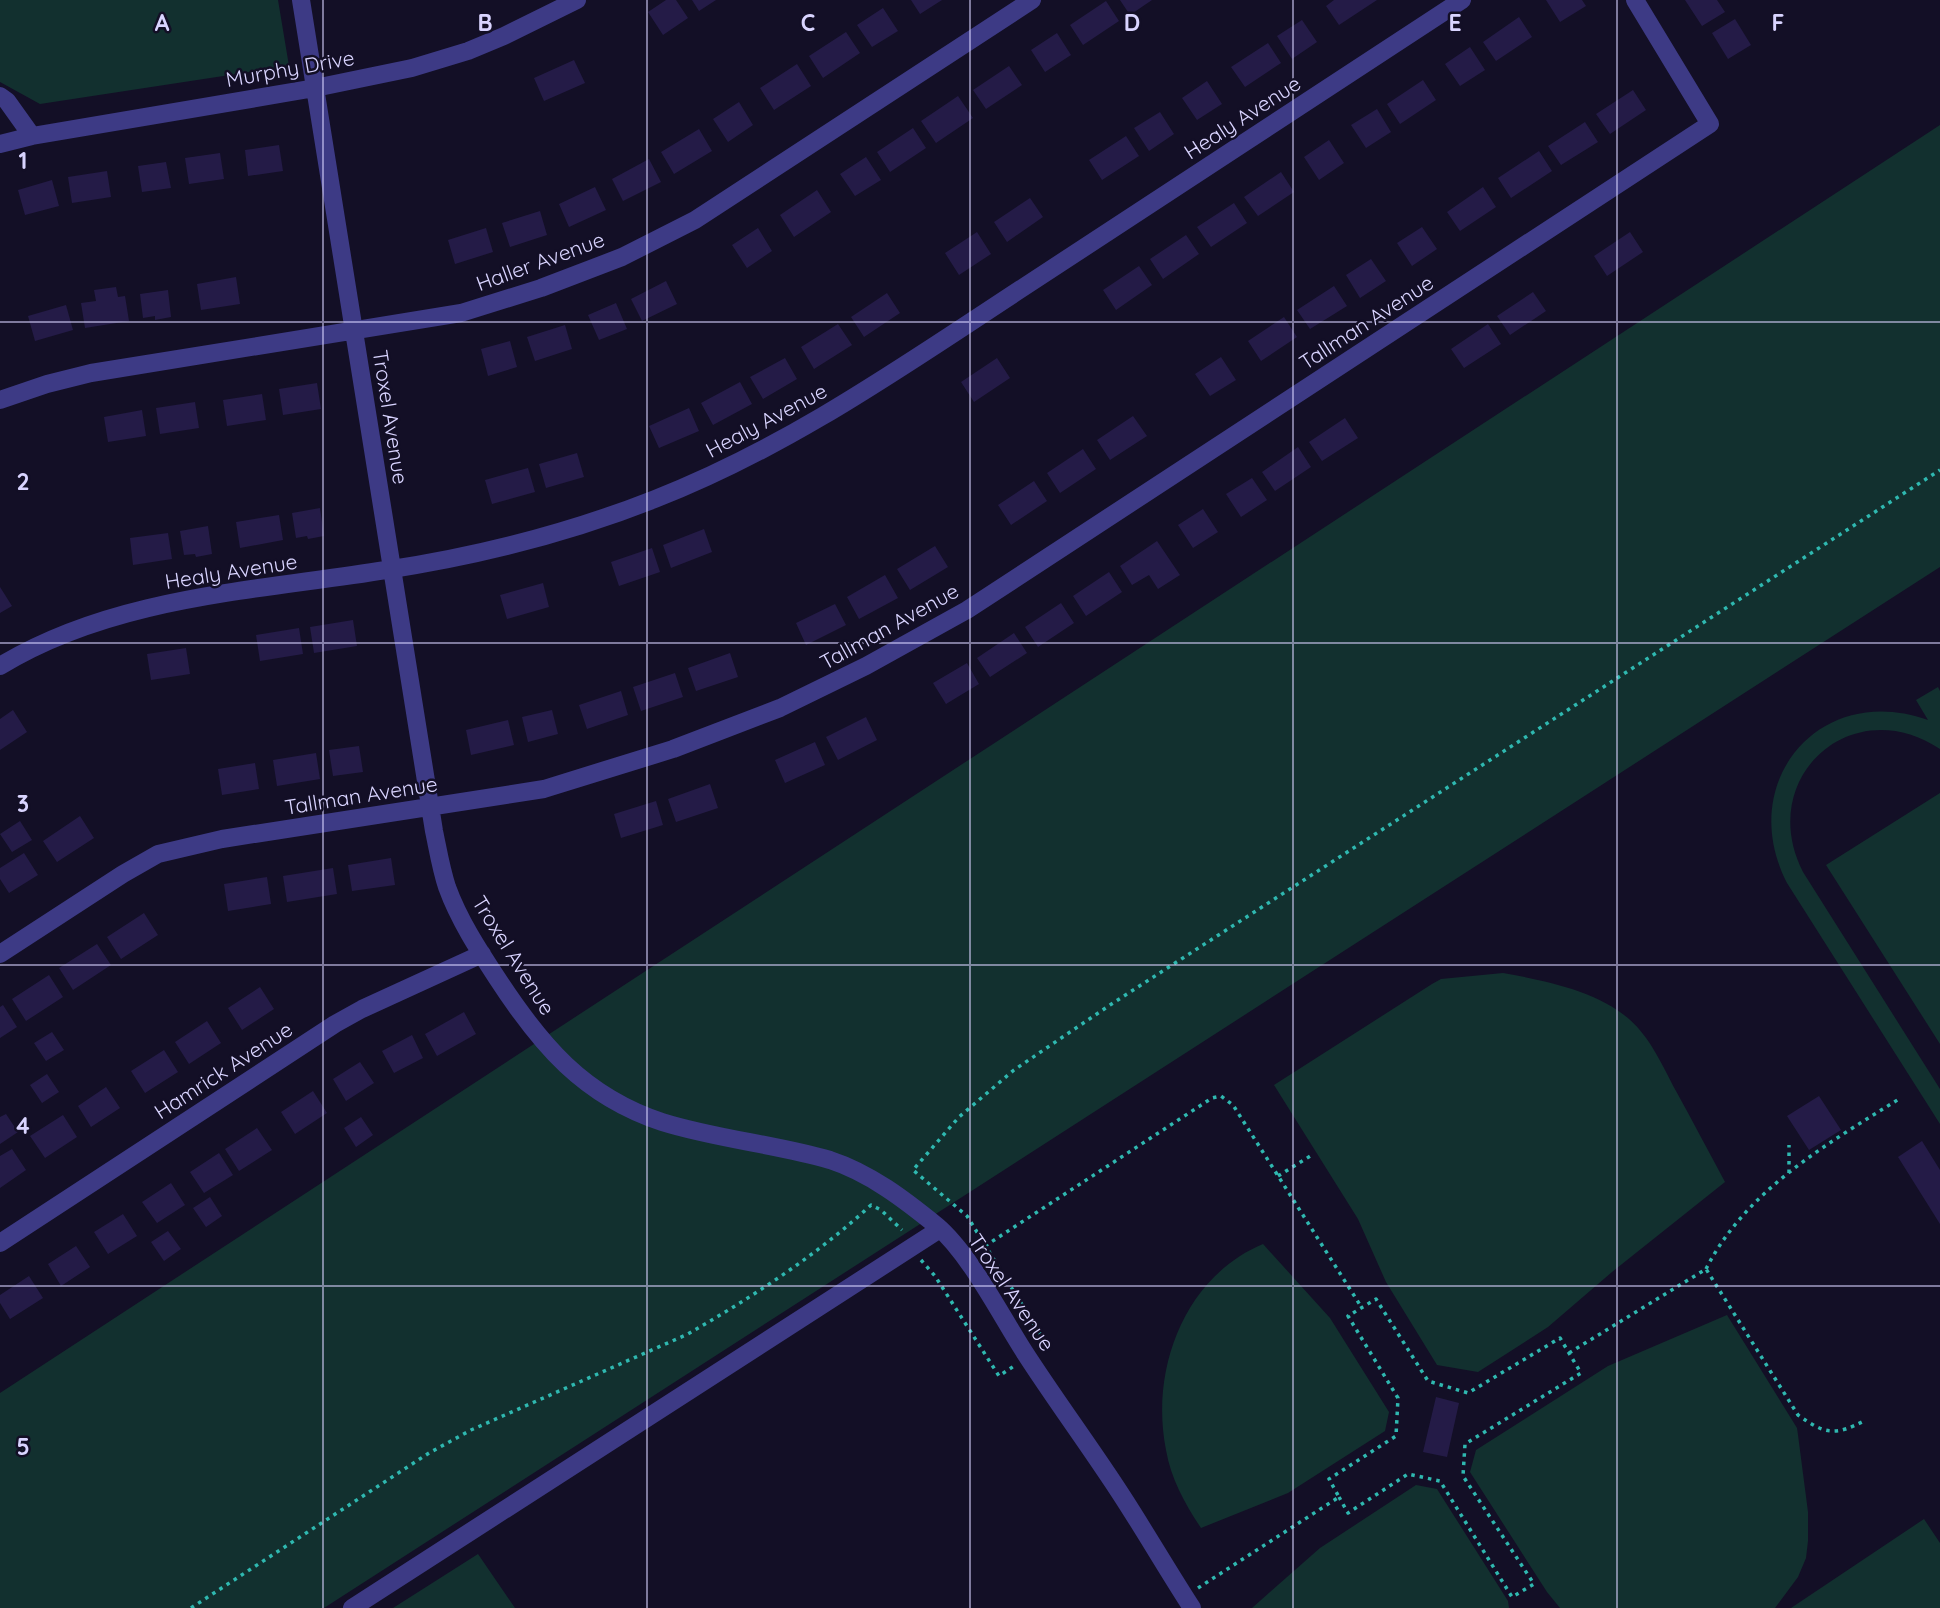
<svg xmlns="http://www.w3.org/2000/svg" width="1940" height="1608" viewBox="0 0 1940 1608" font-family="Quicksand,sans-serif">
<rect width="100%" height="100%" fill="#130f26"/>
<path fill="#12302f" d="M 0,0 L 278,0 L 289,66 L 40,104 L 0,82 Z
M 1940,125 L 1940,567 L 324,1608 L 0,1608 L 0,1393 Z
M 1938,687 L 1940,691 L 1940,749 C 1852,690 1755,778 1803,872 L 1940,1089 L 1940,1124 L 1787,883 C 1735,782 1820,681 1928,720 L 1916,700 Z
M 1940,793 L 1940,1044 L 1826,865 Z
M 1503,973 C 1543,980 1598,991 1629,1019 C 1651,1038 1663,1067 1676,1091 C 1693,1122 1709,1152 1725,1182 L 1612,1272 L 1548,1327 L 1478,1372 L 1437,1365 L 1386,1282 L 1358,1219 L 1274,1085 L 1432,984 L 1441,979 Z
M 1263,1244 L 1330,1318 L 1389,1412 L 1385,1431 L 1288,1493 L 1201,1528 C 1185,1504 1171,1479 1166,1450 C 1150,1370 1184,1277 1263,1244 Z
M 1727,1315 L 1797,1428 L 1798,1435 L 1808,1512 L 1808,1541 L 1806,1558 L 1798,1577 L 1775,1608 L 1560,1608 L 1547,1592 L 1470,1472 L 1476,1450 L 1608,1366 Z
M 1416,1485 L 1437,1489 L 1508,1601 L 1509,1608 L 1252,1608 L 1320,1548 Z
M 1924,1519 L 1940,1543 L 1940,1608 L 1791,1608 Z
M 478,1554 L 515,1608 L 393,1608 Z"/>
<path fill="#241b47" d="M 666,0 L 676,0 L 688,18 L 663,35 L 648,12 Z
M 692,0 L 716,0 L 699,11 Z
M 911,0 L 942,0 L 920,14 Z
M 1120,0 L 1152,0 L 1130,15 Z
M 1334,0 L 1377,0 L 1339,25 L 1326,6 Z
M 1546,0 L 1582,0 L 1586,6 L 1560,22 Z
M 1685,0 L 1717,0 L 1725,12 L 1702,26 Z
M 1106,1 L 1119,21 L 1083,45 L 1070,25 Z
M 883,8 L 898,31 L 872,47 L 857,25 Z
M 1519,17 L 1532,37 L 1496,61 L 1483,42 Z
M 1735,19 L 1751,45 L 1728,59 L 1712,33 Z
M 1302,20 L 1317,42 L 1292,59 L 1277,36 Z
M 846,32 L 860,53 L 823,78 L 809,56 Z
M 1057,33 L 1071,55 L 1045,72 L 1031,50 Z
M 1268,43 L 1281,63 L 1245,87 L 1231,67 Z
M 1470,47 L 1485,70 L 1460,86 L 1445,64 Z
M 574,60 L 585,83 L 544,101 L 534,78 Z
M 797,64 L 811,86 L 774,110 L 760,88 Z
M 1009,66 L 1022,85 L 986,109 L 973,90 Z
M 1423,80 L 1436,100 L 1400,124 L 1387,104 Z
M 1207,81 L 1222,104 L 1197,120 L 1182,98 Z
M 1633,90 L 1646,110 L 1610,134 L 1596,114 Z
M 958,96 L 973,118 L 936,143 L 921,121 Z
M 739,102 L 753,125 L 728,142 L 713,119 Z
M 1377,109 L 1391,132 L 1366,148 L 1351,125 Z
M 1160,112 L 1174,134 L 1149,151 L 1134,128 Z
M 1585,122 L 1598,142 L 1561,165 L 1548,146 Z
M 913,128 L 926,148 L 890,172 L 877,152 Z
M 699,129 L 712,151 L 674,174 L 661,152 Z
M 1126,136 L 1139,156 L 1102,180 L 1089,160 Z
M 1329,140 L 1344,163 L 1319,180 L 1304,157 Z
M 279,145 L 283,171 L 248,176 L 245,150 Z
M 1539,151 L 1552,171 L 1511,198 L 1498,178 Z
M 220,153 L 224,179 L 189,184 L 185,158 Z
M 866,157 L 881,180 L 855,196 L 840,174 Z
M 649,159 L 661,182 L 623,201 L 612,179 Z
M 166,162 L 171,188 L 142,192 L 138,166 Z
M 107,171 L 111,197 L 72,203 L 68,177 Z
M 1281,172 L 1294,192 L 1258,216 L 1244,197 Z
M 52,180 L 59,206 L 25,215 L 18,190 Z
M 595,187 L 606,210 L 569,227 L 559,204 Z
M 1483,187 L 1496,207 L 1460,231 L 1447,212 Z
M 817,190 L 831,212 L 794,237 L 780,215 Z
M 1030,198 L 1043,217 L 1007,242 L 994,222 Z
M 1234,203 L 1247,223 L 1211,247 L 1197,227 Z
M 540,211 L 547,235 L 510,247 L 502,223 Z
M 1422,227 L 1437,249 L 1412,266 L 1397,243 Z
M 486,228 L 493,252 L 455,264 L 448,240 Z
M 758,228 L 772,251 L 747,268 L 732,245 Z
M 977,232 L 991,254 L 959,275 L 945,253 Z
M 1630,232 L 1643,252 L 1607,276 L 1594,256 Z
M 1186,235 L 1199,254 L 1163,279 L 1150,259 Z
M 1371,259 L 1386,281 L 1360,298 L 1346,275 Z
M 1139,266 L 1152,285 L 1116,310 L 1103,290 Z
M 236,277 L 240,304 L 201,310 L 197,284 Z
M 666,281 L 677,304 L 642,321 L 631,299 Z
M 1334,286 L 1347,306 L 1310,329 L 1297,310 Z
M 116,287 L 118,297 L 125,296 L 129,321 L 85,328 L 81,303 L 96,301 L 94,290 Z
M 168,290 L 171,317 L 155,320 L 155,316 L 143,318 L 140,294 Z
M 1533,292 L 1546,311 L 1510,335 L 1497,316 Z
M 887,293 L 900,313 L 864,337 L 851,317 Z
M 616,303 L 627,329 L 599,340 L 588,315 Z
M 66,305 L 73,330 L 35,341 L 28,316 Z
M 1284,317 L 1297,337 L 1261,361 L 1248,341 Z
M 838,324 L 852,345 L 814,369 L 801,347 Z
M 1488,324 L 1501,344 L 1464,368 L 1451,349 Z
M 565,325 L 572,349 L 535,361 L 527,337 Z
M 510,341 L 517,367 L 488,376 L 481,349 Z
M 1221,357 L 1236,380 L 1210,396 L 1195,374 Z
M 785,358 L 797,379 L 763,399 L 750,377 Z
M 997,358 L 1010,378 L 974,402 L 961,382 Z
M 740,382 L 752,404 L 713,425 L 701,403 Z
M 317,383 L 321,409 L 283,415 L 279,389 Z
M 262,394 L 266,420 L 227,426 L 223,400 Z
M 195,402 L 199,428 L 160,434 L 156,408 Z
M 689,408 L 699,431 L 659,448 L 649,426 Z
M 142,410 L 146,436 L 108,442 L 104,417 Z
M 1133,416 L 1147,436 L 1110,460 L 1097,440 Z
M 1345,418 L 1358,438 L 1322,461 L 1309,442 Z
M 1298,447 L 1311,467 L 1275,491 L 1262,472 Z
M 1083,449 L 1096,469 L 1060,493 L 1047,473 Z
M 577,453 L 584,477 L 546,488 L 539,464 Z
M 528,468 L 535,492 L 492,504 L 485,480 Z
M 1252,478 L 1267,500 L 1241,517 L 1226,494 Z
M 1034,481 L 1047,501 L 1011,525 L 998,505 Z
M 320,508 L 324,536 L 308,539 L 307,536 L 296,538 L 292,513 Z
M 1203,509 L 1218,532 L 1193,548 L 1178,525 Z
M 279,515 L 283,540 L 240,548 L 236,522 Z
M 208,526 L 212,554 L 196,557 L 195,554 L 184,555 L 180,531 Z
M 704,529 L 712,552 L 671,568 L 663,545 Z
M 168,533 L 172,559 L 133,565 L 130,538 Z
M 1157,541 L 1180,575 L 1158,589 L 1149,575 L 1132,585 L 1120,566 Z
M 935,546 L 948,567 L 910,590 L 897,569 Z
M 652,548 L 660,572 L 619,586 L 611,562 Z
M 1109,572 L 1122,592 L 1086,616 L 1073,596 Z
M 885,575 L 898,598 L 859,619 L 847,597 Z
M 543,583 L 549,607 L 507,619 L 500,595 Z
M 0,587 L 12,606 L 0,613 Z
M 1061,603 L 1074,623 L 1038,647 L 1025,627 Z
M 835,604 L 846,625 L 806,645 L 796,623 Z
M 353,620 L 357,646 L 314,653 L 310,627 Z
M 299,628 L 303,654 L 260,661 L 256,635 Z
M 1014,633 L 1027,653 L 990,677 L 977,658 Z
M 186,648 L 190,674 L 151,680 L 147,654 Z
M 730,653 L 738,677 L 696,691 L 688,668 Z
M 967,663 L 979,684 L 946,704 L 933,683 Z
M 675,673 L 683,697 L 641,711 L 633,687 Z
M 621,691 L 628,715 L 587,729 L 579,705 Z
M 13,710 L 27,732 L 0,750 L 0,719 Z
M 552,710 L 558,734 L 528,742 L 522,717 Z
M 866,717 L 877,740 L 838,760 L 826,737 Z
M 508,720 L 514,745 L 471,755 L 466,730 Z
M 815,742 L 825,765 L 785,783 L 775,760 Z
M 359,746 L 363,772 L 333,776 L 329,750 Z
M 316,753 L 320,779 L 277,786 L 273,760 Z
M 255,763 L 259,789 L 222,795 L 218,769 Z
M 710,784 L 718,808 L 676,822 L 668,799 Z
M 656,801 L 663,825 L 621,838 L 614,814 Z
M 80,816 L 94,838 L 57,862 L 43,841 Z
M 20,821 L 32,840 L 12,852 L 0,834 Z
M 24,853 L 38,875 L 9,893 L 0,879 L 0,868 Z
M 391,858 L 395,885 L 352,891 L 348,865 Z
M 333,868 L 337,894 L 287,902 L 283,876 Z
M 267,877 L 271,904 L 228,911 L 224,884 Z
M 144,913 L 158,935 L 121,959 L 107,937 Z
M 97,944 L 111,965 L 73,990 L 59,968 Z
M 49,975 L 63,997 L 26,1021 L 12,999 Z
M 260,987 L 274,1009 L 242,1030 L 228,1008 Z
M 3,1005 L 17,1027 L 0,1038 L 0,1007 Z
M 464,1012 L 476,1034 L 437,1056 L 425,1034 Z
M 207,1021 L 221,1043 L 189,1064 L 175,1042 Z
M 52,1032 L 64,1050 L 46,1061 L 34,1043 Z
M 412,1035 L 423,1058 L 394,1073 L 382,1051 Z
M 164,1050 L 178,1072 L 145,1093 L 131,1071 Z
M 360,1062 L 374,1083 L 346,1101 L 333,1079 Z
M 47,1074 L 59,1092 L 42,1103 L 30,1085 Z
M 106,1087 L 120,1108 L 91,1127 L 78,1106 Z
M 313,1091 L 327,1113 L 295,1134 L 281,1112 Z
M 1819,1096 L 1841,1130 L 1809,1150 L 1787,1116 Z
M 6,1114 L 18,1132 L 0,1144 L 0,1117 Z
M 63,1115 L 77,1137 L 45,1158 L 30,1136 Z
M 361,1117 L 373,1135 L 356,1147 L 344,1128 Z
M 257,1128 L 272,1150 L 239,1171 L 225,1149 Z
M 1922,1141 L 1940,1170 L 1940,1224 L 1898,1157 Z
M 12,1149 L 26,1170 L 0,1188 L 0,1156 Z
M 219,1153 L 233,1175 L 204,1193 L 190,1172 Z
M 171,1183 L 185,1205 L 157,1223 L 142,1202 Z
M 210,1197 L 222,1216 L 206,1227 L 193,1208 Z
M 123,1214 L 137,1236 L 108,1254 L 94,1232 Z
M 168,1231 L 181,1249 L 164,1261 L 151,1242 Z
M 76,1246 L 90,1267 L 61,1286 L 48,1264 Z
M 29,1276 L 43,1298 L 10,1319 L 0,1303 L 0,1295 Z
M 1436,1397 L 1459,1403 L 1447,1457 L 1423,1452 Z"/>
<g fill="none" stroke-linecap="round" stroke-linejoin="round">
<path stroke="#2fb8b0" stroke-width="3.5" stroke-dasharray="3.5 5" stroke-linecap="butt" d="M 1789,1173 L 1789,1145
M 1278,1176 L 1312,1155
M 985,1246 L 1212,1098 L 1221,1096 L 1233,1105 L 1362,1308
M 921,1260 L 935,1276 L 999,1376 L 1014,1366
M 1706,1269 C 1746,1190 1827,1144 1899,1099
M 1044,1347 L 1047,1345 L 967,1216 L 913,1170 L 959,1117 L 1014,1070 L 1110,1005 L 1940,470
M 1569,1353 L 1706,1269 L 1798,1415 C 1826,1435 1835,1436 1866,1420
M 1198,1588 L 1339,1497 L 1329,1479 L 1396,1436 L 1398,1398 L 1348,1316 L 1376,1299 L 1428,1381 L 1468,1393 L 1560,1338 L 1581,1373 L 1465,1444 L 1463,1476 L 1534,1584 L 1512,1597 L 1440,1481 L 1408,1474 L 1348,1513 L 1339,1497
M 191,1608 L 429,1453 L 471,1430 L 688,1334 C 752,1297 816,1256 871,1205 L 881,1210 L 902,1230"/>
<path stroke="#3d3a85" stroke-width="18" d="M 301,0 L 434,831 C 438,850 441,869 447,887 C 459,920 478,949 497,978 C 540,1044 583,1096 662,1122 C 716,1139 775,1144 830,1160 C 870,1173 905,1200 937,1226 C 970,1254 1001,1316 1025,1353 C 1056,1401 1091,1448 1122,1496 C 1146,1533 1168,1571 1192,1608
M 0,96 L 7,101 L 32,136
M 0,144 L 32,136 L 315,88 L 412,68 L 468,51 L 504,36 L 577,0
M 0,400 L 47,384 L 91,373 L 461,313 L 541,288 L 622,257 L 695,220 L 1032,0
M 0,666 C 115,596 256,591 386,570 C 478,556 569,533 655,499 C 791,446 909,362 1030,283 C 1174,189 1318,94 1462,0
M 0,954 L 123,874 L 158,854 L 222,839 L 544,789 L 673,749 L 780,708 L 866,666 L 967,610 L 1710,124 L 1635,0
M 0,1243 L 335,1024 L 362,1009 L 482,954
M 352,1608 L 940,1229"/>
</g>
<path fill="none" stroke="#d9d4ff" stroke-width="2" stroke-opacity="0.55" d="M 323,0 L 323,1608M 647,0 L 647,1608M 970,0 L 970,1608M 1293,0 L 1293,1608M 1617,0 L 1617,1608M 0,322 L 1940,322M 0,643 L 1940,643M 0,965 L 1940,965M 0,1286 L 1940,1286"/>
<g text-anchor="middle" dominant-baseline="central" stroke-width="5" stroke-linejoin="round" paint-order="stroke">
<g font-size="21" fill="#d9d4ff" stroke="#130f26">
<text transform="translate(290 68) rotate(-10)">Murphy Drive</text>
<text transform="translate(1242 117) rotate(-33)">Healy Avenue</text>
<text transform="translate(540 261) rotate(-20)">Haller Avenue</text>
<text transform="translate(1366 322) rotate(-33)">Tallman Avenue</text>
<text transform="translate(391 417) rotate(81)">Troxel Avenue</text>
<text transform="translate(766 420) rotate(-28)">Healy Avenue</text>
<text transform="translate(231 571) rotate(-9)">Healy Avenue</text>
<text transform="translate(889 626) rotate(-29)">Tallman Avenue</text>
<text transform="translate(361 795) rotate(-9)">Tallman Avenue</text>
<text transform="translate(514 955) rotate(58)">Troxel Avenue</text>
<text transform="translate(223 1070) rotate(-33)">Hamrick Avenue</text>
<text transform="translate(1012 1292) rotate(56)">Troxel Avenue</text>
</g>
</g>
<g font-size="23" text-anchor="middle" font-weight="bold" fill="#d9d4ff" stroke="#130f26" stroke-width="5" stroke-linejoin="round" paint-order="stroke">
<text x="162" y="31">A</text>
<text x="485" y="31">B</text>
<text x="808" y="31">C</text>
<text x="1132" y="31">D</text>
<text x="1455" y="31">E</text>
<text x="1778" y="31">F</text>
<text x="23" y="169">1</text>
<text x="23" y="490">2</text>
<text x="23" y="812">3</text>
<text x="23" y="1134">4</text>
<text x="23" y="1455">5</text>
</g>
</svg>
